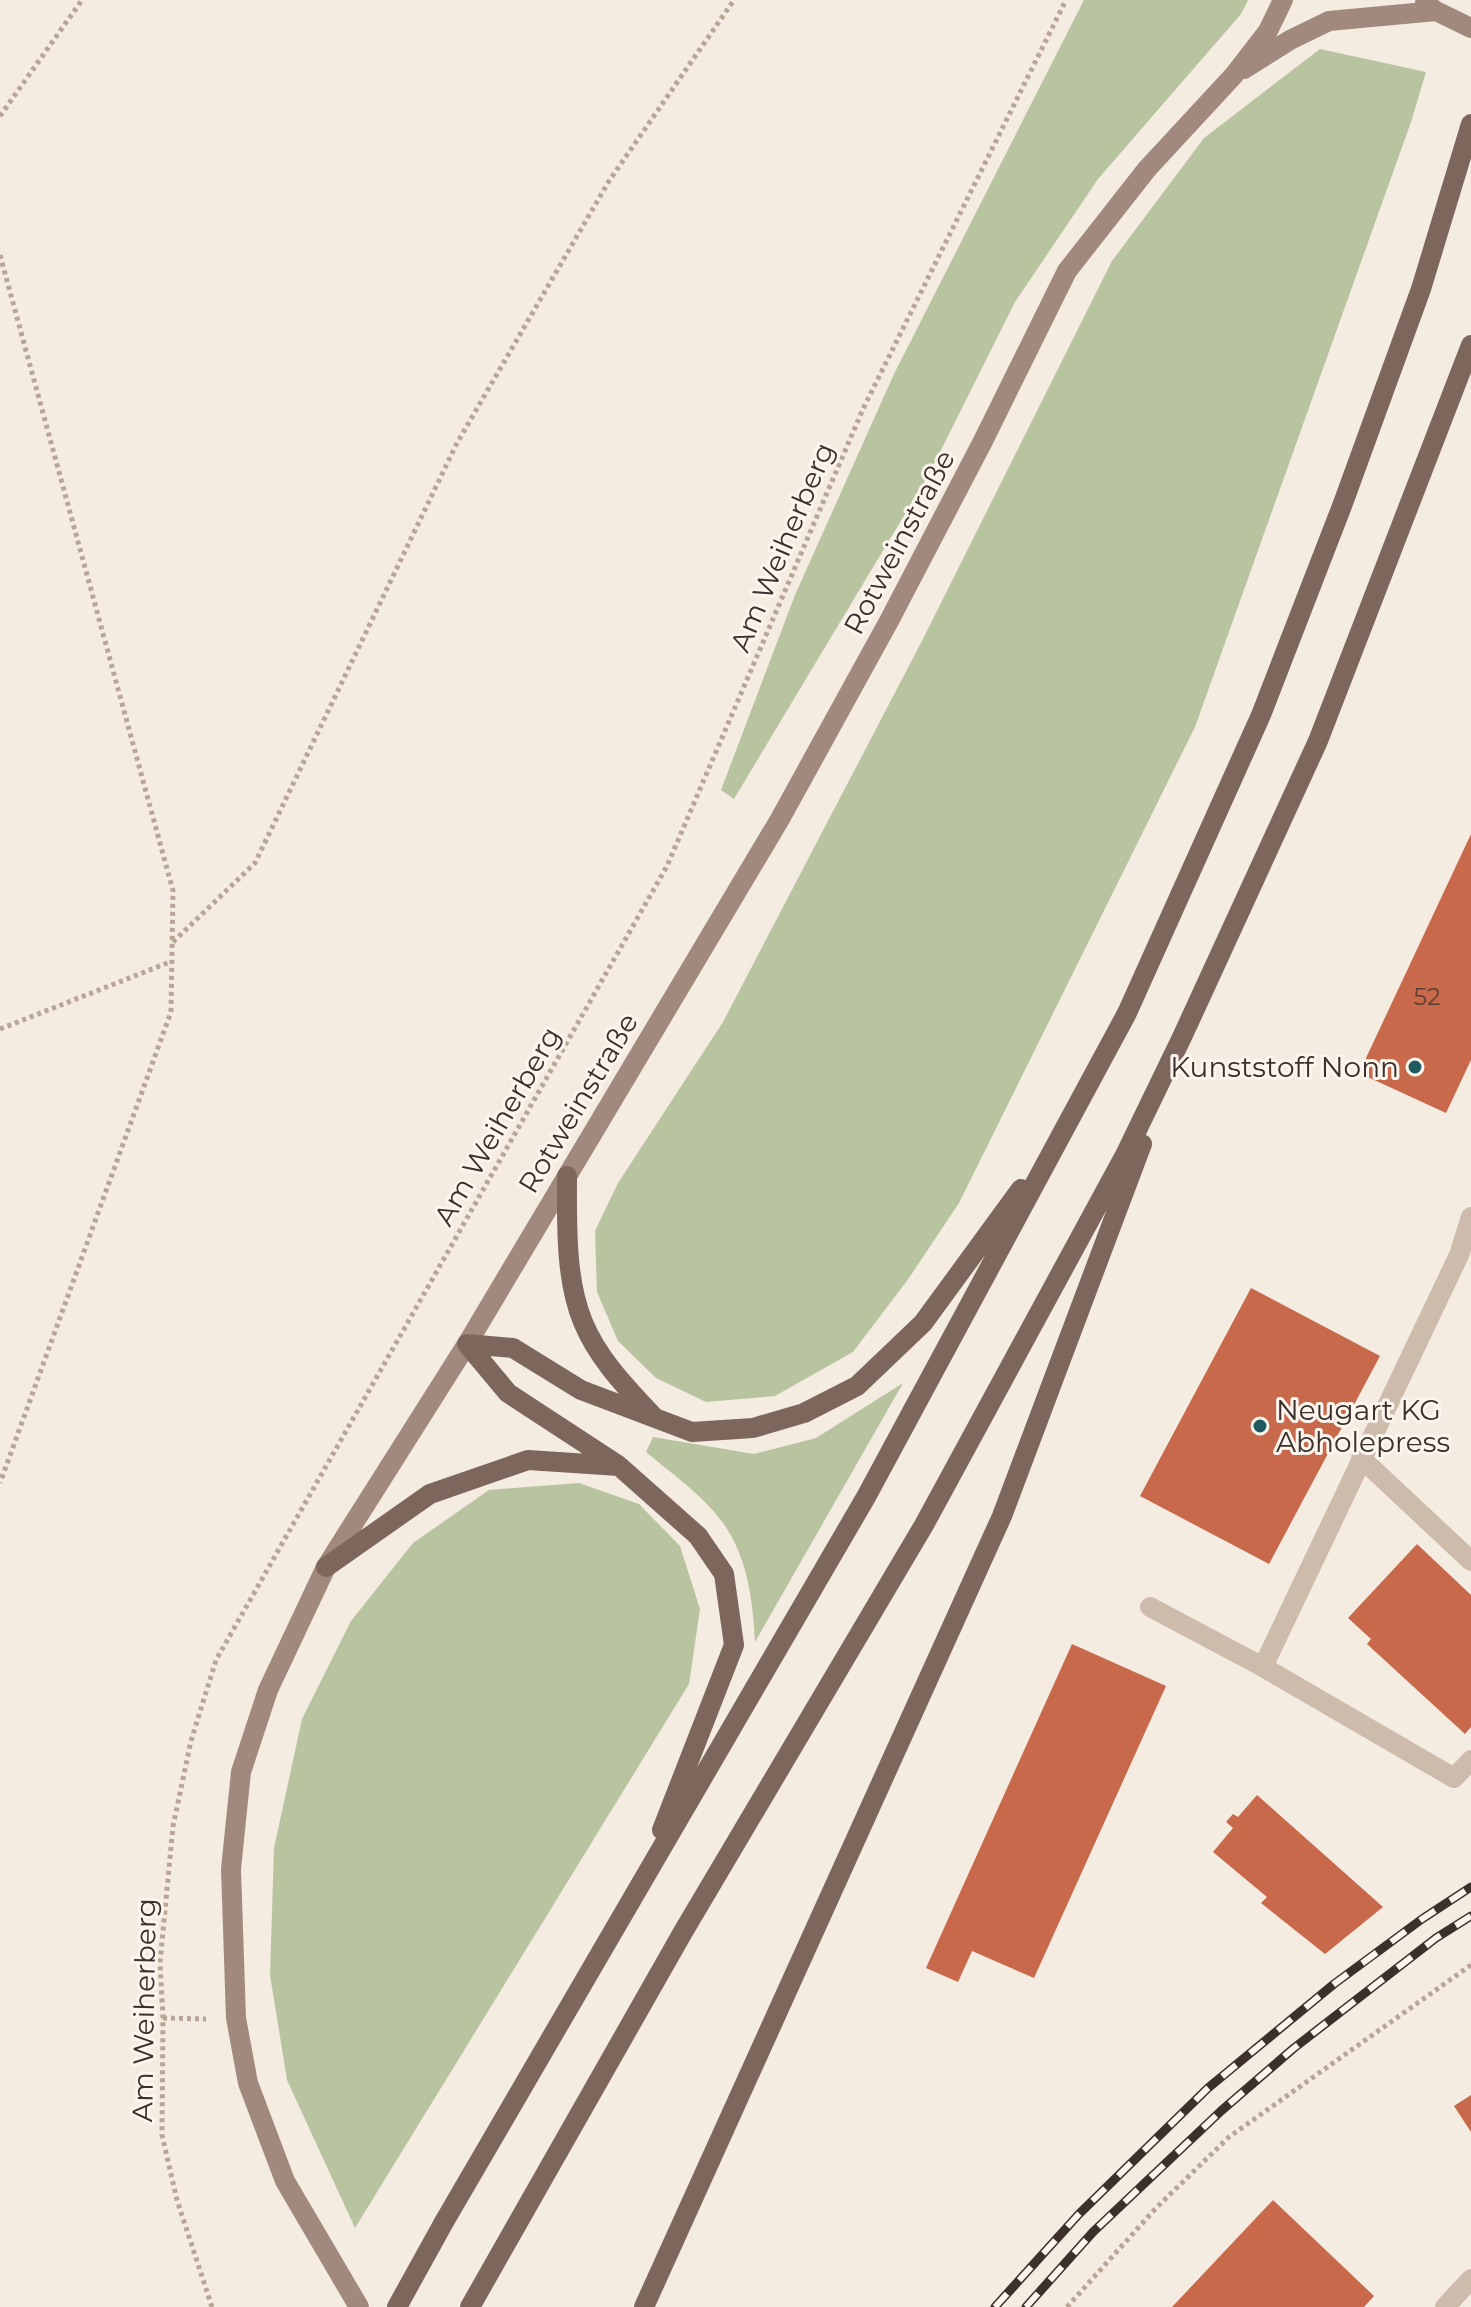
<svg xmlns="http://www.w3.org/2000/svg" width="1471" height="2307" viewBox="0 0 1471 2307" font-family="Montserrat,sans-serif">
<rect width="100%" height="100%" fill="#f4ebe1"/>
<path fill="#b8c4a0" d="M 1084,0 L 1248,0 L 1241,14 L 1098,179 L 1015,302 L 929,474 L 734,799 L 721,790 L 795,595 L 894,374 Z
M 1320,49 L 1426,72 L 1411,122 L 1195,727 L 959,1203 L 909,1278 L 853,1352 L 775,1396 L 706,1402 L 656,1378 L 618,1341 L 597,1292 L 595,1231 L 618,1183 L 723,1022 L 923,639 L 1112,261 L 1204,138 Z
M 903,1383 L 755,1642 C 753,1600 747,1553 720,1519 C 700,1493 671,1473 646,1452 L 653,1437 L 754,1454 L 816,1438 Z
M 579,1483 L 639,1504 L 680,1546 L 700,1609 L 689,1684 L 355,2228 L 287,2080 L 270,1975 L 274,1848 L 302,1719 L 351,1621 L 413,1543 L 489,1490 Z"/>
<path fill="#c8694b" d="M 1471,834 L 1471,1060 L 1446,1113 L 1359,1073 Z
M 1251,1288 L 1380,1356 L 1269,1564 L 1140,1496 Z
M 1417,1544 L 1471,1595 L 1471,1727 L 1465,1734 L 1367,1644 L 1371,1639 L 1348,1618 Z
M 1072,1644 L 1166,1686 L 1034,1978 L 972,1951 L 958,1982 L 926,1968 Z
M 1257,1795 L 1383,1907 L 1325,1954 L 1261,1903 L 1267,1897 L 1213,1852 L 1233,1828 L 1226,1822 L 1233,1814 L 1238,1817 Z
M 1471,2095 L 1471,2132 L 1454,2106 Z
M 1273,2200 L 1374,2296 L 1364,2307 L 1172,2307 Z"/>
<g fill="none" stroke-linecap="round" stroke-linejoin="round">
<path stroke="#b9a596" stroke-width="5" stroke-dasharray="4 4" stroke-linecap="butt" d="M 0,116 L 82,0
M 0,255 L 173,891 L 171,1012 L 0,1483
M 173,942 L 255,863 L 457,443 L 609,181 L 734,0
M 0,1029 L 170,962
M 163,2018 L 206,2019
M 212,2307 L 177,2200 L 162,2135 L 163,2018 L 160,1963 L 173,1826 L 191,1741 L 216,1660 L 667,866 L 863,409 L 1066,0
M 1067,2307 L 1156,2208 L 1229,2137 L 1471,1965"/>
<path stroke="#cdbbac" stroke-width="20" d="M 1361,1458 L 1471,1561
M 1150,1607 L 1263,1667 L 1454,1778 L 1471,1760"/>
<path stroke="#cdbbac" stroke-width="20" d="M 1263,1667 L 1459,1255 L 1471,1217
M 1445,2307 L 1471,2279"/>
<path stroke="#a18a7d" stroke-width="20" d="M 1425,3 L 1436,11 L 1471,28
M 1244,69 L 1290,40 L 1329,21 L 1436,11
M 359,2307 L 285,2181 L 248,2083 L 236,2018 L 231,1869 L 241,1772 L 268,1690 L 326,1567 L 467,1344 L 780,819 L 889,621 L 982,443 L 1067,271 L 1147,169 L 1234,75 L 1268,31 L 1283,0"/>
<path stroke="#7d675c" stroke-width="20" d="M 567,1176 C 567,1222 565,1279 583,1322 C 598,1359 627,1388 653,1416
M 467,1344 L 513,1348 L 581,1390 L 692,1432 L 753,1428 L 804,1413 L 857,1386 L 923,1323 L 1021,1189
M 467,1344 L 508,1393 L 618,1465
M 326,1567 L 430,1494 L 528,1460 L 619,1466 L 698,1536 L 724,1574 L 734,1645 L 662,1830
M 397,2307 L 444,2222 L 866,1497 L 1127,1013 L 1261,715 L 1342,506 L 1421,289 L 1471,124
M 470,2307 L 683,1932 L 924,1525 L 1125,1155 L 1183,1035 L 1318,741 L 1471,345
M 644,2307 L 1002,1516 L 1142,1144"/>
<g stroke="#3b302b" stroke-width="9">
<path id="rail" d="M 995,2307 L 1079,2214 L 1208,2088 L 1334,1984 L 1422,1919 L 1471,1887
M 1026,2307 L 1093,2232 L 1221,2111 L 1294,2048 L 1436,1938 L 1471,1916"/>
</g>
<use href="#rail" stroke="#fbf5ee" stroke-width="6" stroke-dasharray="18" stroke-linecap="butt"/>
</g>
<g fill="#1f5a5e" stroke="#fbf5ee" stroke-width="3">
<circle cx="1415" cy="1067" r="8"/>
<circle cx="1260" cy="1426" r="8"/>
</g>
<g text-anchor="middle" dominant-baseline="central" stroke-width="6" stroke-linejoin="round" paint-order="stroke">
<g font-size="24" fill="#5e3e33">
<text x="1427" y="996">52</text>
</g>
<g font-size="28" fill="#3b302b" stroke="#fbf5ee">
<text transform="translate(899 542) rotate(-62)">Rotweinstraße</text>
<text transform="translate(782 547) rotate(-67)">Am Weiherberg</text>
<text transform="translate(578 1103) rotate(-59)">Rotweinstraße</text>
<text transform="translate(497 1126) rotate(-60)">Am Weiherberg</text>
<text transform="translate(144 2010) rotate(-89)">Am Weiherberg</text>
</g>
<g font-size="28" fill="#3b302b" stroke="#fbf5ee" text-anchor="end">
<text x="1399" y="1067">Kunststoff Nonn</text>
<text x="1276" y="1410" text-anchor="start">Neugart KG<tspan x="1276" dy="32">Abholepress</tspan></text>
</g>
</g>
</svg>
